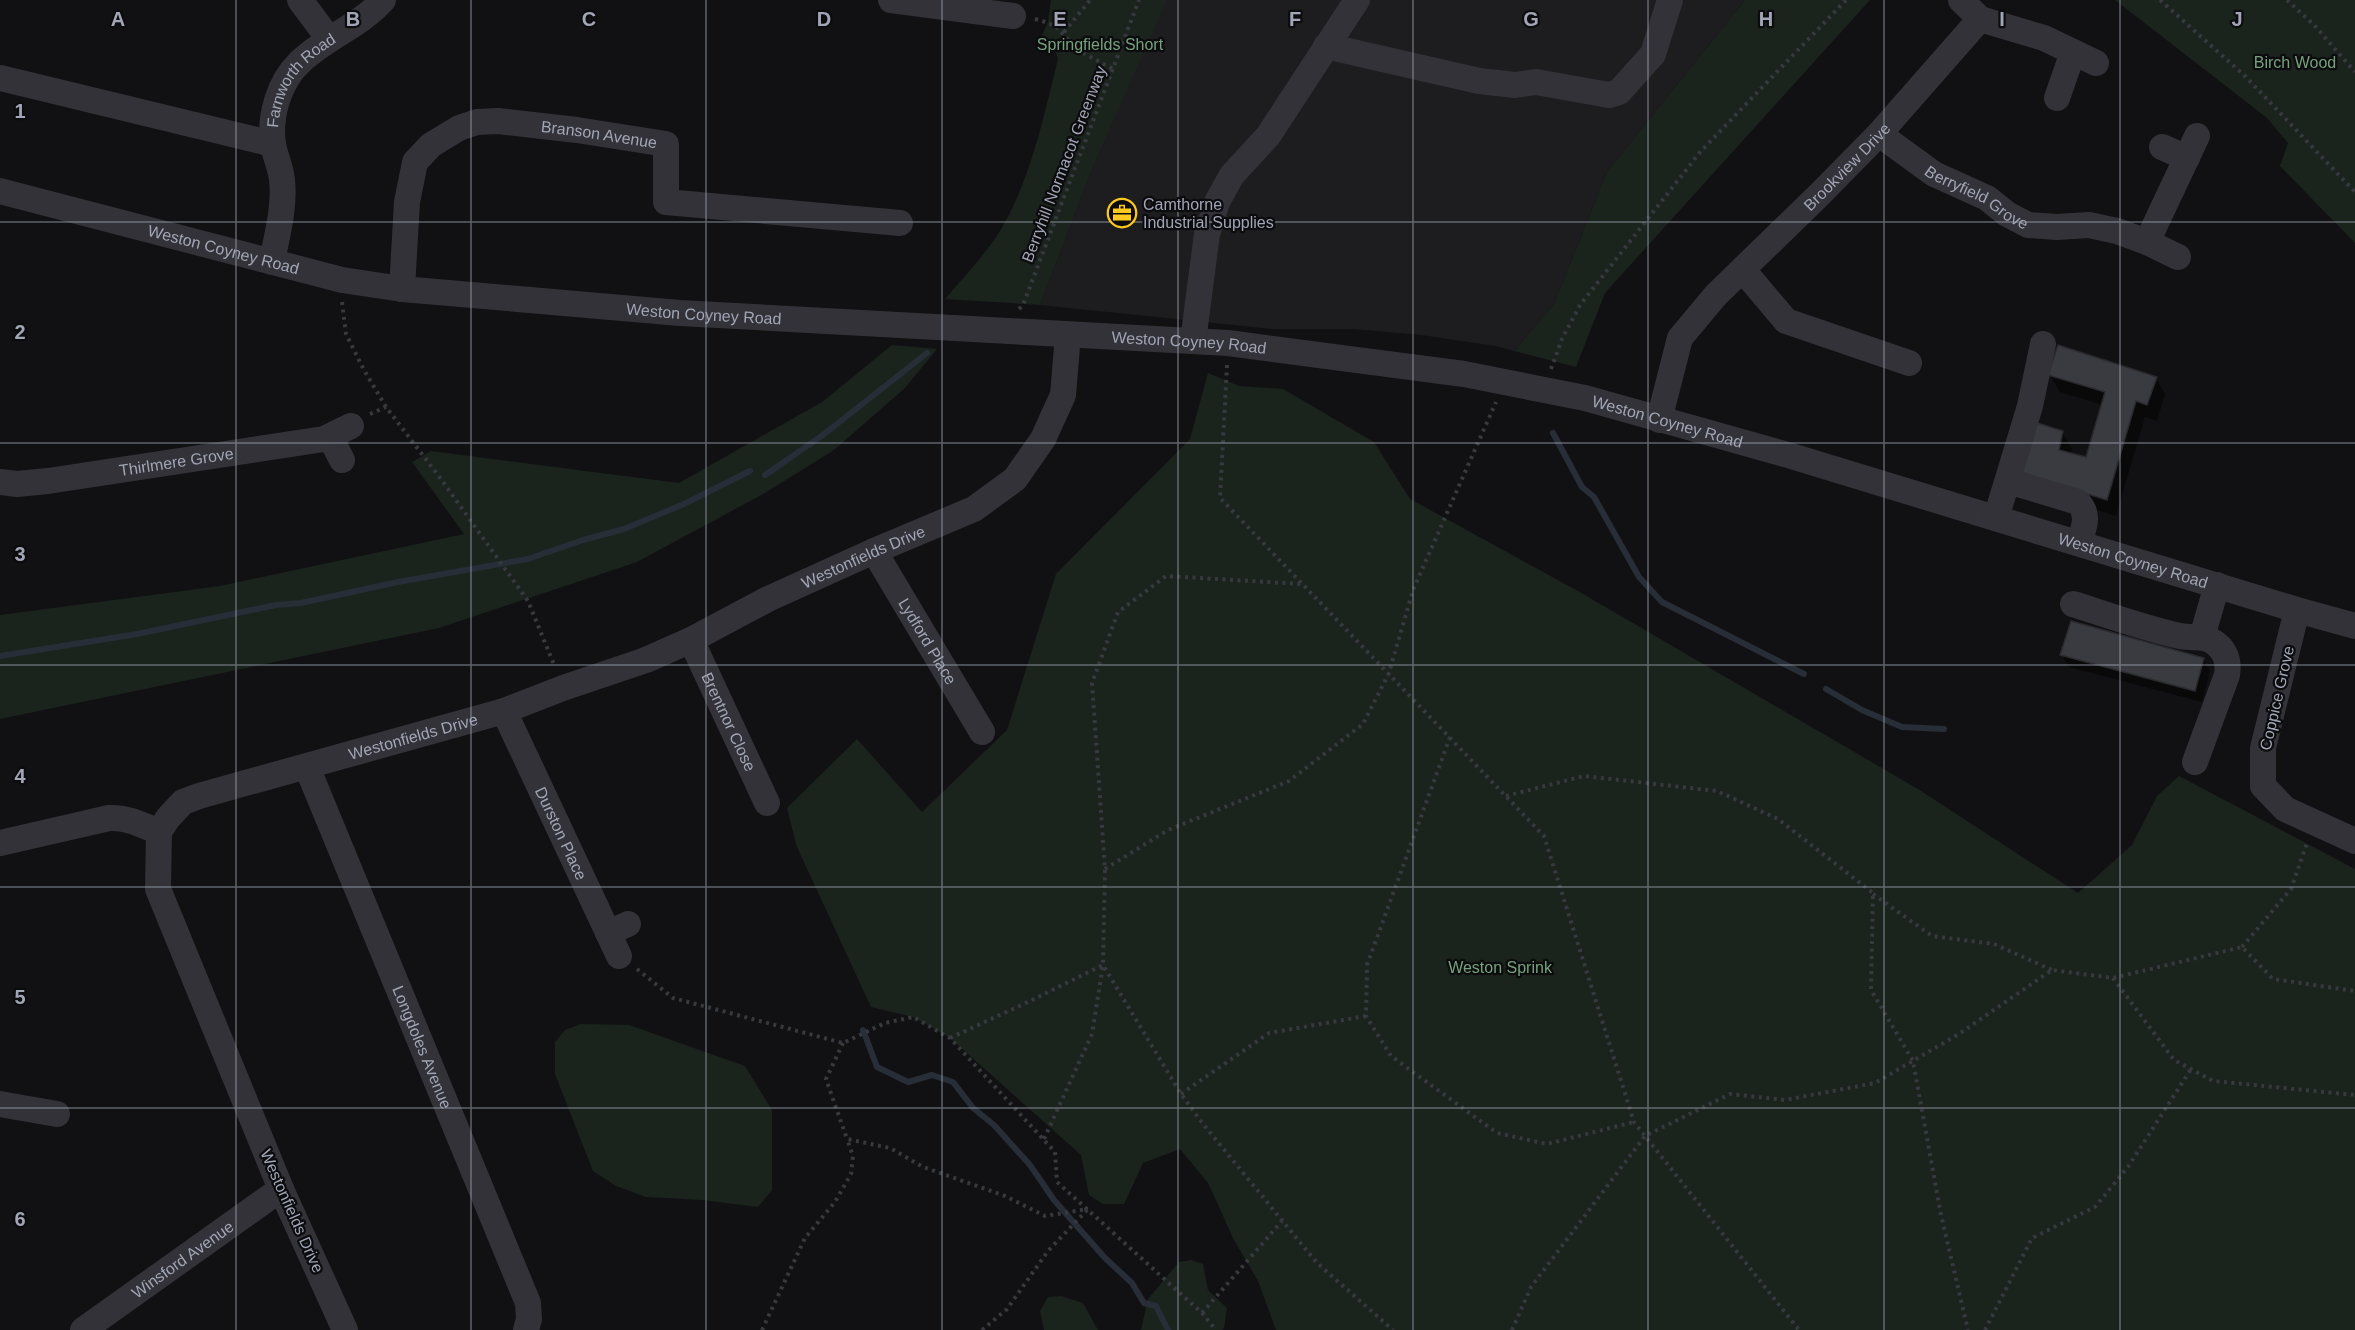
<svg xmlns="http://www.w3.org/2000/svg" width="2355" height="1330" viewBox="0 0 2355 1330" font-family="Arial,sans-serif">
<rect width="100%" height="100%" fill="#111113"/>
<path fill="#1d1d20" d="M 1166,0 L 1745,0 L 1607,172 L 1554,304 L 1514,351 L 1496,346 L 1421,335 L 1354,329 L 1273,329 L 1040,305 L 1091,172 Z"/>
<path fill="#1b231d" d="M 1051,0 L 1167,0 L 1091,172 L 1040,305 L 945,299 C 963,278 983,257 998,234 C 1030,184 1044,115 1058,59 L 1054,48 L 1042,35 L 1048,22 Z
M 1745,0 L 1870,0 L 1605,293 L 1576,367 L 1514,351 L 1554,304 L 1607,172 Z
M 2115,0 L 2355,0 L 2355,243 L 2280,166 L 2288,143 L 2267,118 Z
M 892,345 L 937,349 L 905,388 L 834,450 L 765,493 L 637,562 L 439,628 L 0,719 L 0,615 L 220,586 L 464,534 L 412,462 L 431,451 L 679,483 L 822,402 Z
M 1208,373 L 1239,386 L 1283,389 L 1374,442 L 1410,499 L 1578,591 L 1918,789 L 2078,893 L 2132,845 L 2157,796 L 2179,776 L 2355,869 L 2355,1330 L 1276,1330 L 1258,1281 L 1234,1240 L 1208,1183 L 1180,1149 L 1143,1163 L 1124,1204 L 1103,1204 L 1089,1195 L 1081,1155 L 950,1038 L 913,1017 L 871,1007 L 797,847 L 787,808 L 857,739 L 922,812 L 1007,730 L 1056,574 L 1190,439 Z
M 581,1024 L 629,1025 L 745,1066 L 772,1110 L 772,1190 L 758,1207 L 702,1200 L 646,1197 L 616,1186 L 593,1171 L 555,1074 L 555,1042 L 565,1030 Z
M 1191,1260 L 1203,1264 L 1208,1290 L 1227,1308 L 1224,1328 L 1222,1330 L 1141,1330 L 1148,1299 L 1179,1262 Z
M 1061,1296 L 1083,1303 L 1098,1330 L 1044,1330 L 1040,1311 L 1048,1297 Z"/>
<path fill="#0007" d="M 2050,375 L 2156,378 L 2165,394 L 2157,421 L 2145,417 L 2116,516 L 2031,490 L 2062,432 L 2072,449 L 2070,455 L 2087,459 L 2103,405 L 2060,392 Z
M 2062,655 L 2203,659 L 2210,671 L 2202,702 L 2069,667 Z"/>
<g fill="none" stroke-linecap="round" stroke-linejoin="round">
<path stroke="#272e38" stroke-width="6" d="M 1553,433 L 1582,487 L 1594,497 L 1639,577 L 1662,602 L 1804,674
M 765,475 L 823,435 L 927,353
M 0,656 L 137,634 L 276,605 L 301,603 L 398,582 L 528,559 L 583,540 L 624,529 L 684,504 L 750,471
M 1826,689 L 1862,710 L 1902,727 L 1944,729
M 863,1030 L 877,1067 L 908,1082 L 932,1075 L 953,1082 L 973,1108 L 994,1125 L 1030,1165 L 1054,1200 L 1105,1258 L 1132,1283 L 1144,1303 L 1156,1306 L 1168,1330"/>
</g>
<path fill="#3a3b41" stroke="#2b2b2f" stroke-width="1.5" d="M 2058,345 L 2157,377 L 2147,405 L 2136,401 L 2107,500 L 2020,473 L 2037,423 L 2063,431 L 2059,450 L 2086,457 L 2105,392 L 2048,375 Z
M 2071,621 L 2204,658 L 2195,691 L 2060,655 Z"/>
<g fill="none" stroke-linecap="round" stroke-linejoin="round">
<path stroke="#38393f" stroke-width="4" stroke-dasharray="3 4.5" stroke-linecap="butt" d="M 2160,0 L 2245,76 L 2355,192
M 2287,0 L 2314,25 L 2355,72
M 1035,19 C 1060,25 1058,30 1074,46 C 1084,55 1101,62 1113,69
M 1064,32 L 1090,0
M 342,302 L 346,334 L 364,370 L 386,407 L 438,475 L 528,601 L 555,667
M 1019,309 L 1023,305 L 1139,0
M 1227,365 L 1220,498 L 1544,836 L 1634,1122 L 1799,1330
M 1551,369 L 1562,339 L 1580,305 L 1701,151 L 1846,0
M 370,414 L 386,407
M 1450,737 L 1367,965 L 1366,1016 L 1391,1056 L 1497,1133 L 1547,1144 L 1634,1122
M 1506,796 L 1584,776 L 1717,791 L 1778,819 L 1873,893 L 1871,990 L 1913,1061 L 1941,1215 L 1968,1330
M 1105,869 L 1168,830 L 1289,781 L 1363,724 L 1389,673 L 1413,590 L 1496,402
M 1873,894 L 1932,936 L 1994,944 L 2052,970
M 2242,947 L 2291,889 L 2307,843
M 637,969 L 673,998 L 843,1043 L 885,1023 L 913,1017 L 950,1038 L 1055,1152 L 1057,1182 L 1202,1313 L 1216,1330
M 2113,978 L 2174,1060 L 2213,1081 L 2355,1095
M 950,1038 L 1028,1002 L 1103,965 L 1181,1094 L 1203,1124 L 1317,1263 L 1393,1330
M 843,1043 L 826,1079 L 847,1139 L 890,1148 L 923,1167 L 1005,1196 L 1045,1216 L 1088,1209
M 1181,1094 L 1269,1033 L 1366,1016
M 1044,1139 L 1092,1034 L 1103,965 L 1105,869 L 1092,683 L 1118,612 L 1166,576 L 1301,584
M 1202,1313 L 1282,1221
M 762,1330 L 805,1238 L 835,1202 L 851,1174 L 853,1156 L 847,1139
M 982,1330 L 1007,1309 L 1048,1251 L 1087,1210
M 1512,1330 L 1531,1287 L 1645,1136 L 1730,1094 L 1785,1100 L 1875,1083 L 1959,1034 L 2052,970 L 2113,978 L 2242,947 L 2273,979 L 2355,991
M 1985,1330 L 2032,1238 L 2095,1207 L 2128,1167 L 2191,1069"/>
<g stroke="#323238" stroke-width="26">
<path d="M 300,0 L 329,39"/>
<path d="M 891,0 L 1013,16"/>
<path d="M 1961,0 L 1980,19"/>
<path d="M 1326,46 L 1479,81 L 1515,85 L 1536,82 L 1609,95 L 1619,92 L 1653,54 L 1670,0"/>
<path d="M 0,78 L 273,144"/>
<path d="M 2057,98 L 2073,52"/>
<path id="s1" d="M 1879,134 L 1934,174 L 1987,198 L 2007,214 L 2028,225 L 2057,227 L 2089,225 L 2117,231 L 2147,242 L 2197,136"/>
<path d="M 2162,147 L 2187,158"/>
<path id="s2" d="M 0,191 L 342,280 L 402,289 L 680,313 L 1228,343 L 1464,374 L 1585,398 L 1788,455 L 2297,610 L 2355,626"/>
<path d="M 2147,242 L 2178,257"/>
<path id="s3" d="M 272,262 C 277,235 285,207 282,180 C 281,168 275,156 273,144 C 269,117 279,82 299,63 C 324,38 360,26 383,0"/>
<path d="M 1743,270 L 1786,321 L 1909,363"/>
<path id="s4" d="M 402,289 L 407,202 L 415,162 L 431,145 L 459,128 L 477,122 L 498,121 L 577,130 L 666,144 L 666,202 L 900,223"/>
<path d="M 1193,341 L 1207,234 L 1217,202 L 1232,175 L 1268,136 L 1357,0"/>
<path id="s5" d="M 1659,420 L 1680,338 L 1716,295 L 1819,195 L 1879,134 L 1980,19 L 2044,38 L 2096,63"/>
<path d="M 330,437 L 342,460"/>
<path d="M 2008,481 L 2078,502 C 2090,515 2084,527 2079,543"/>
<path id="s6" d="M 0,482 L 17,484 L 48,481 L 324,439 L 351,426"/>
<path d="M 1996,518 L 2030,406 L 2043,344"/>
<path id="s7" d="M 874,551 L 982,732"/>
<path d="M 2073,604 C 2108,615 2144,628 2180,636 C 2193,639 2203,634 2215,643 C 2226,651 2229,662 2227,675 L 2195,762"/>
<path d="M 2297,610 L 2263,748 L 2263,786 L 2285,809 L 2355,841"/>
<path d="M 2202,637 L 2217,585"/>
<path id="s8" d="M 691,640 L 767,803"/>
<path id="s9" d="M 504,711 L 619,956"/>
<path id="s10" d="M 307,767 L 528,1303 L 529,1319 L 526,1330"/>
<path d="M 0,843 L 109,818 C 128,817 142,825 159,832"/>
<path d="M 608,933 L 628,924"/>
<path d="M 0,1104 L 57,1114"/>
<path id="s11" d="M 83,1330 L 281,1189"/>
<path id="s12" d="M 345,1330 L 281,1189 L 158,889 L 159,832 L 168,818 L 183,802 L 199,796 L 504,711 L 563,688 L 646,660 L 691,640 L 768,599 L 874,551 L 974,509 L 1015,479 L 1043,439 L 1063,395 L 1068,335"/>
</g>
</g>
<path fill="none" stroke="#a1a5b5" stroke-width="1.5" stroke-opacity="0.55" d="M 236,0 L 236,1330M 471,0 L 471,1330M 706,0 L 706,1330M 942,0 L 942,1330M 1178,0 L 1178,1330M 1413,0 L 1413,1330M 1648,0 L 1648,1330M 1884,0 L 1884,1330M 2120,0 L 2120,1330M 0,222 L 2355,222M 0,443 L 2355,443M 0,665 L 2355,665M 0,887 L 2355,887M 0,1108 L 2355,1108"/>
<defs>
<g id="office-ring" transform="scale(1.5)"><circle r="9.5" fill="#0c0c0e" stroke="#ffc91d" stroke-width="1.5"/><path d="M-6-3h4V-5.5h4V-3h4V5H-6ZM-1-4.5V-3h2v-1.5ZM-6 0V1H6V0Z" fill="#ffc91d"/></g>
</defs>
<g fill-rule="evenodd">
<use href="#office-ring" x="1122" y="213"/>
</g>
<g text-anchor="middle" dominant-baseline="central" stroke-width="4.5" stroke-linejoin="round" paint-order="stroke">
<g font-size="16" fill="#76a27d" stroke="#0c0c0e">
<text x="1100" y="44">Springfields Short</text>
<text x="2295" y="62">Birch Wood</text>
<text x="1500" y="967">Weston Sprink</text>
</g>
<g font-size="16" fill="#a1a5b5" stroke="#0c0c0e">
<text stroke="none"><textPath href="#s3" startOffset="194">Farnworth Road</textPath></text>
<text stroke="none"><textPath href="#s4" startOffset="326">Branson Avenue</textPath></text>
<text transform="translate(1064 164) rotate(-69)">Berryhill Normacot Greenway</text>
<text stroke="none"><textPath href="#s5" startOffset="324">Brookview Drive</textPath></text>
<text stroke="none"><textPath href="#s1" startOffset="117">Berryfield Grove</textPath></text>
<text stroke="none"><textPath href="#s2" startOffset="231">Weston Coyney Road</textPath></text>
<text stroke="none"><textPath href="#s2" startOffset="717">Weston Coyney Road</textPath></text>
<text stroke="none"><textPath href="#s2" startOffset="1203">Weston Coyney Road</textPath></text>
<text stroke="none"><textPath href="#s2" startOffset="1689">Weston Coyney Road</textPath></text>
<text stroke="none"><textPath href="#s6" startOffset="178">Thirlmere Grove</textPath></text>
<text stroke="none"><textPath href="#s12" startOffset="1300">Westonfields Drive</textPath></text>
<text stroke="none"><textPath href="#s2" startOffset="2175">Weston Coyney Road</textPath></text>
<text stroke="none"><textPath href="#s7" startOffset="105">Lydford Place</textPath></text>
<text transform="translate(2277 698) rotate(-77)">Coppice Grove</text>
<text stroke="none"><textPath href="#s8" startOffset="90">Brentnor Close</textPath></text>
<text stroke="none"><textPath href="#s12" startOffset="814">Westonfields Drive</textPath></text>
<text stroke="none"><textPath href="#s9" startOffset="135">Durston Place</textPath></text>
<text stroke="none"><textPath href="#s10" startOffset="303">Longdoles Avenue</textPath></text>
<text transform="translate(292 1211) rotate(66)">Westonfields Drive</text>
<text stroke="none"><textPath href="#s11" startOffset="122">Winsford Avenue</textPath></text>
</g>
<g font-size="16" fill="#a1a5b5" stroke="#0c0c0e" text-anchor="start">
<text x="1143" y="204">Camthorne<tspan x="1143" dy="18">Industrial Supplies</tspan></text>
</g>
</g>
<g font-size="20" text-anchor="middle" font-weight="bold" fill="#a1a5b5" stroke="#0c0c0e" stroke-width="4.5" stroke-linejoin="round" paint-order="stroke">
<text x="118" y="26">A</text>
<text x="353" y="26">B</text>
<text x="589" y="26">C</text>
<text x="824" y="26">D</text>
<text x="1060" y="26">E</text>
<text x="1295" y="26">F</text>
<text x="1531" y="26">G</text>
<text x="1766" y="26">H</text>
<text x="2002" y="26">I</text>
<text x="2237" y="26">J</text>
<text x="20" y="118">1</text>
<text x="20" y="339">2</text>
<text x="20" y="561">3</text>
<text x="20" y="783">4</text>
<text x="20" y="1004">5</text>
<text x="20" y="1226">6</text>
</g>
</svg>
